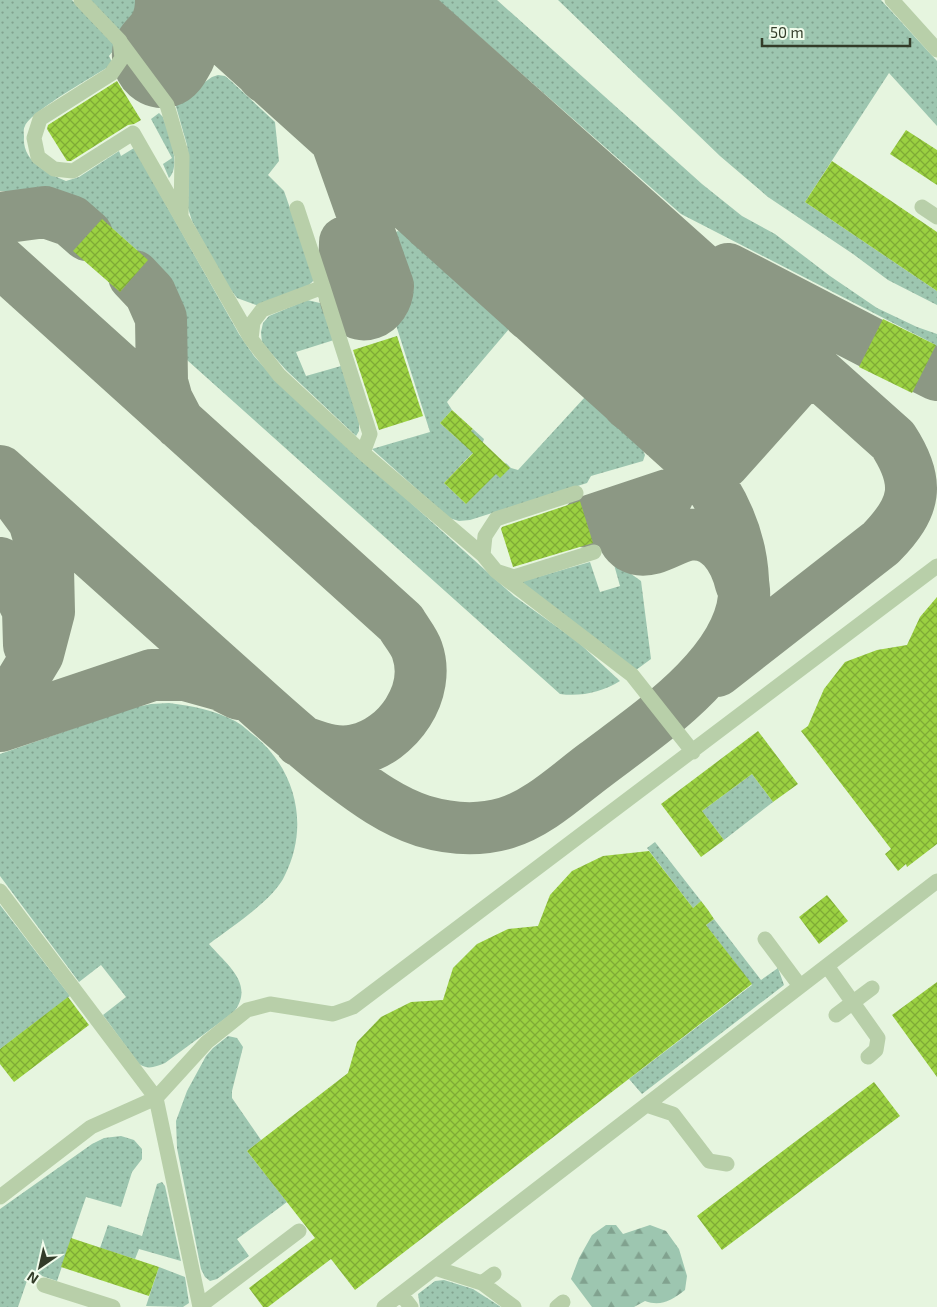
<svg xmlns="http://www.w3.org/2000/svg" width="937" height="1307" viewBox="0 0 937 1307" font-family="'Exo 2',sans-serif">
<defs>
<pattern id="grass-dots" width="8" height="8" patternUnits="userSpaceOnUse" patternTransform="scale(1.25)"><rect width="8" height="8" fill="#9dc6b0"/><path d="M2 2h.1M6 6h.1" fill="none" stroke="#81a28f" stroke-width="1.8" stroke-linecap="round"/></pattern>
<pattern id="forest-firs" width="22" height="20" patternUnits="userSpaceOnUse" patternTransform="scale(1.25)"><rect width="22" height="20" fill="#9dc6b0"/><path d="M5 1l3.5 6h-7zM16 11l3.5 6h-7z" fill="#81a28f"/></pattern>
<pattern id="building-cross-hatch" width="8" height="8" patternUnits="userSpaceOnUse" patternTransform="scale(1.25)"><rect width="8" height="8" fill="#9bd141"/><path d="M0 0l8 8M0 8l8-8" fill="none" stroke="#7fab36"/></pattern>
</defs>
<rect width="100%" height="100%" fill="#e6f5df"/>
<path fill="url(#grass-dots)" d="M 0,0 L 72,0 L 116,47 L 109,56 L 113,64 C 96,75 31,111 25,126 C 23,129 24,134 24,137 C 22,161 47,173 66,181 L 79,177 L 119,151 L 121,156 L 134,148 L 239,334 L 254,356 L 280,385 L 514,596 L 578,642 L 620,681 C 602,692 581,697 560,694 L 187,360 L 182,309 L 176,292 L 166,277 L 148,260 L 85,204 L 72,197 L 58,192 L 0,191 Z
M 90,0 L 140,0 L 142,3 L 123,35 Z
M 438,0 L 497,0 L 702,184 L 742,216 L 775,234 L 830,276 L 877,308 L 917,327 L 937,334 L 937,353 L 933,351 L 936,345 L 681,214 Z
M 558,0 L 881,0 L 937,61 L 937,126 L 889,73 L 805,202 L 937,291 L 937,305 L 888,280 L 853,254 L 768,197 L 720,156 Z
M 218,75 L 225,76 L 231,81 L 275,122 L 279,161 L 268,175 L 284,191 L 314,277 L 313,281 L 309,285 L 259,306 L 237,298 L 225,282 L 192,221 L 188,208 L 189,159 L 187,145 L 175,103 L 212,77 Z
M 159,113 L 163,117 C 168,132 182,164 169,178 L 163,164 L 172,158 L 151,119 Z
M 398,231 L 406,234 L 509,329 L 447,402 L 452,410 L 440,423 L 461,442 L 473,429 L 484,439 L 483,442 L 444,483 L 466,504 L 506,463 L 511,468 L 518,470 L 585,397 L 642,448 L 645,455 L 643,461 L 591,476 L 587,483 L 470,520 L 459,521 L 449,518 L 372,449 L 430,432 L 396,325 C 403,319 408,315 407,305 L 387,245 C 388,237 391,234 398,231 Z
M 307,300 L 320,303 L 334,340 L 296,352 L 306,376 L 341,366 L 359,422 L 359,431 L 356,436 L 286,370 L 262,343 L 261,332 L 263,323 L 269,316 Z
M 613,561 L 641,581 L 651,659 L 636,670 L 520,582 L 590,562 L 600,592 L 620,586 Z
M 169,703 C 192,706 214,710 235,721 C 243,725 249,732 256,737 C 297,772 309,827 285,875 C 274,900 231,927 209,944 C 227,965 255,984 234,1012 L 165,1063 C 155,1067 148,1070 139,1064 L 103,1015 L 126,997 L 101,965 L 79,982 L 0,876 L 0,754 L 132,708 L 151,704 Z
M 752,774 L 773,802 L 724,840 L 702,811 Z
M 655,842 L 701,901 L 693,908 L 647,848 Z
M 0,905 L 70,996 L 0,1049 Z
M 714,919 L 761,980 L 778,968 L 784,985 L 642,1094 L 629,1079 L 752,985 L 706,925 Z
M 228,1036 L 237,1038 L 243,1047 L 232,1091 L 232,1098 L 261,1140 L 247,1151 L 287,1202 L 237,1239 L 249,1256 L 217,1279 L 210,1281 L 205,1277 L 201,1269 L 177,1148 L 176,1121 L 187,1091 L 206,1056 L 213,1048 Z
M 121,1136 L 134,1140 L 142,1149 L 142,1159 L 132,1172 L 121,1207 L 86,1197 L 57,1281 L 30,1272 L 18,1307 L 0,1307 L 0,1209 L 92,1144 L 104,1138 Z
M 162,1182 L 165,1186 L 181,1261 L 139,1249 L 135,1259 L 100,1248 L 108,1225 L 142,1236 L 157,1184 Z
M 159,1267 L 185,1277 L 189,1303 L 183,1307 L 146,1306 Z
M 444,1280 L 473,1289 L 501,1307 L 420,1307 L 418,1294 L 435,1281 Z"/>
<path fill="url(#forest-firs)" d="M 606,1225 L 616,1225 L 623,1234 L 650,1225 L 666,1231 L 679,1249 L 687,1276 L 685,1290 C 672,1300 661,1307 645,1301 L 634,1307 L 592,1307 L 571,1279 L 579,1258 L 592,1235 Z"/>
<g fill="none" stroke-linecap="round" stroke-linejoin="round">
<path stroke="#8c9884" stroke-width="52" d="M 161,0 C 161,9 159,19 155,26 C 152,32 147,36 143,41 C 134,52 138,68 147,76 C 153,81 161,84 169,81 C 179,78 184,67 189,58
M 245,0 C 238,7 229,15 226,24 C 220,42 240,57 256,50 C 267,45 294,11 304,0
M 400,0 L 893,440 C 921,483 916,507 881,543 L 717,671
M 258,58 C 257,80 277,87 294,77 L 364,0
M 291,95 C 298,111 313,114 327,106 L 399,27 C 405,17 405,10 398,0
M 324,115 C 323,137 343,146 361,136 L 436,51 C 437,50 438,43 438,42 C 437,30 422,18 410,21
M 338,145 L 388,286 C 387,314 356,326 346,300 C 341,285 345,258 345,242
M 358,154 C 363,171 380,173 394,166 L 465,87 C 476,70 469,56 450,51
M 390,174 C 388,197 408,205 427,196 L 502,110 C 505,94 493,76 476,81
M 424,214 C 428,231 446,233 459,225 L 535,140 C 538,126 532,115 518,110
M 0,218 L 45,212 L 71,221 L 87,235
M 456,234 C 454,257 474,264 493,255 L 568,169 C 572,152 559,135 540,141
M 0,261 L 401,623 C 406,632 414,641 417,650 C 432,692 398,741 356,750 C 336,755 318,747 300,741
M 489,266 C 487,287 510,293 525,285 L 597,206 C 600,201 603,196 602,190 C 601,177 587,166 575,170
M 728,269 L 871,343
M 134,276 L 150,293 L 161,318 L 162,382 L 167,400 L 179,423
M 522,303 C 528,320 544,323 558,314 L 634,229 C 637,216 631,204 618,200
M 556,323 C 554,345 573,355 591,344 L 663,265 C 675,247 666,234 646,228 L 640,230
M 589,353 C 587,375 607,384 625,374 L 701,288 C 704,272 695,263 680,257 L 675,259
M 925,369 L 937,375
M 623,395 C 629,410 644,413 658,405 L 729,326 C 739,311 734,293 716,289
M 655,413 C 653,436 673,444 691,434 L 763,354 C 766,350 769,345 768,339 C 767,326 753,315 741,319
M 690,437 C 681,462 704,475 724,463 L 800,378 C 803,361 795,351 779,346 L 772,349
M 0,471 C 75,539 151,607 226,674 C 264,708 300,742 341,773 C 366,792 392,811 423,821 C 450,829 479,831 506,823 C 539,813 568,785 595,765 C 646,726 737,667 744,597 C 745,592 743,585 743,580 C 741,535 722,498 695,463 L 181,0
M 587,522 L 668,495 C 651,502 615,508 622,534 C 624,541 629,547 637,549 C 654,553 672,538 688,535 C 718,530 735,559 741,584
M 0,563 L 11,576 L 28,610 L 29,645
M 0,708 L 18,687 L 38,654 L 49,612 L 48,568 L 34,521 L 17,498
M 0,726 L 152,675 L 185,675 L 221,685 L 239,694"/>
</g>
<path fill="url(#building-cross-hatch)" d="M 117,81 L 141,120 L 134,124 L 128,125 L 71,161 L 67,161 L 47,129 L 48,125 Z
M 906,130 L 937,150 L 937,185 L 890,154 Z
M 832,161 L 937,232 L 937,291 L 805,202 Z
M 102,219 L 148,260 L 120,292 L 73,251 Z
M 883,319 L 936,345 L 912,393 L 859,367 Z
M 397,336 L 423,416 L 379,430 L 353,350 Z
M 452,410 L 473,429 L 471,431 L 510,468 L 500,478 L 496,474 L 466,504 L 444,483 L 473,453 L 440,423 Z
M 580,501 L 593,543 L 513,567 L 501,529 L 502,527 Z
M 937,597 L 937,844 L 907,867 L 906,864 L 898,871 L 885,854 L 891,849 L 801,731 L 808,726 L 824,689 L 845,662 L 877,650 L 907,645 L 920,617 Z
M 758,731 L 798,784 L 773,802 L 752,774 L 702,811 L 724,840 L 701,857 L 661,804 Z
M 649,851 L 693,908 L 701,901 L 708,910 L 714,919 L 706,925 L 752,984 L 355,1290 L 331,1259 L 268,1307 L 263,1307 L 249,1288 L 315,1238 L 247,1151 L 348,1073 L 357,1042 L 381,1017 L 411,1002 L 443,1000 L 453,968 L 477,944 L 508,929 L 538,926 L 550,895 L 572,871 L 603,856 Z
M 827,895 L 848,921 L 819,944 L 799,917 Z
M 937,982 L 937,1077 L 892,1015 Z
M 68,997 L 89,1025 L 14,1082 L 0,1064 L 0,1049 Z
M 874,1082 L 900,1116 L 722,1250 L 697,1216 Z
M 71,1238 L 159,1267 L 149,1296 L 61,1267 Z"/>
<g fill="none" stroke-linecap="round" stroke-linejoin="round">
<path stroke="#b8cfa9" stroke-width="15" d="M 81,0 L 120,41 L 122,58 L 111,74 L 40,119 L 34,138 L 38,157 L 54,169 L 73,171 L 133,133 L 251,339
M 892,0 L 937,50
M 121,43 L 167,105 L 182,156 L 181,215
M 922,207 L 937,217
M 297,208 L 323,287
M 363,453 L 279,375 L 251,339 L 253,322 L 262,310 L 323,287 L 370,434 L 363,453 L 483,555
M 576,493 L 496,519 L 485,536 L 483,555 L 496,571 L 514,577 L 594,552
M 496,571 L 632,675 L 693,752
M 0,891 L 156,1098 L 91,1127 L 0,1197
M 765,939 L 800,986
M 827,966 L 878,1038 L 876,1050 L 868,1057
M 836,1015 L 872,988
M 646,1105 L 673,1114 L 709,1161 L 727,1164
M 435,1268 L 482,1283 L 494,1274
M 482,1283 L 514,1307
M 44,1285 L 113,1307
M 401,1294 L 411,1307
M 200,1306 L 299,1231
M 200,1307 L 156,1098 L 207,1042 L 247,1010 L 270,1004 L 333,1014 L 353,1007 L 937,566
M 384,1307 L 937,881
M 557,1307 L 563,1302"/>
</g>
<g transform="translate(40 1267) rotate(214)" stroke="#f1fcec" stroke-width="4" paint-order="stroke">
<path d="M0-4L9 19L0 12L-9 19Z" fill="#333c29"/>
<text y="-8" font-size="14" font-weight="bold" text-anchor="middle" fill="#333c29">N</text>
</g>
<path d="M762 38v8h148v-8" fill="none" stroke="#333c29" stroke-width="2.5"/>
<text x="770" y="38" font-size="15" fill="#333c29" stroke="#f1fcec" stroke-width="4" paint-order="stroke">50 m</text>
</svg>
